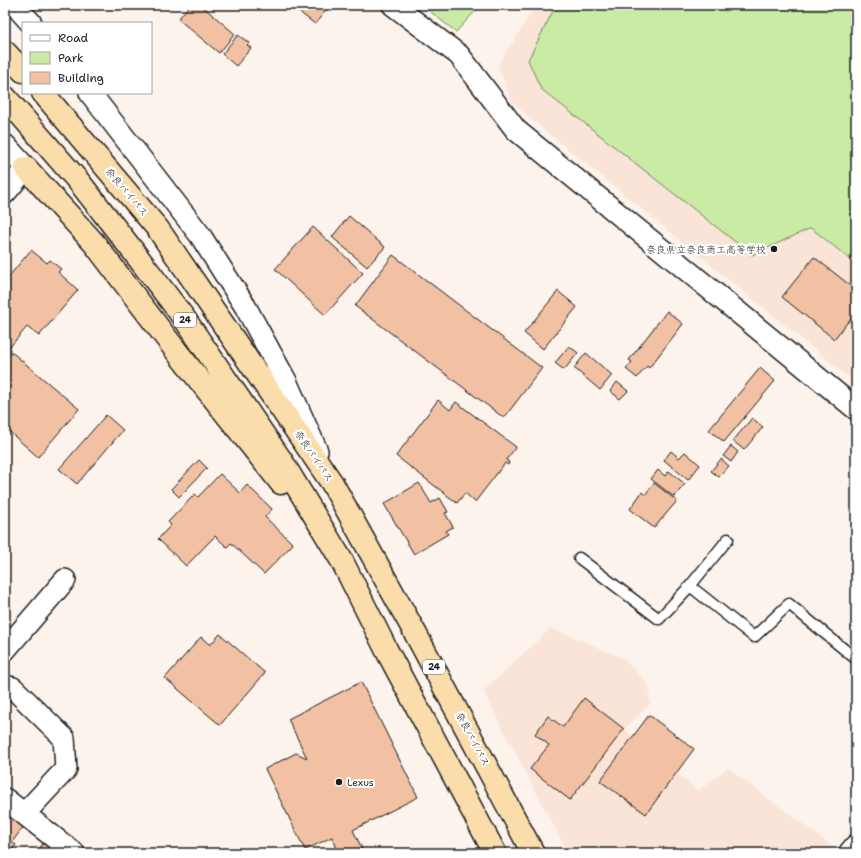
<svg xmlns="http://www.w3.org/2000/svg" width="861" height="858" viewBox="0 0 861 858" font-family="'Shantell Sans','Klee One',sans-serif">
<rect width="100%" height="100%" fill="#fcf3ed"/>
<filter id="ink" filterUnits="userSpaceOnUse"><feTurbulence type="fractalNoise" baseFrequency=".025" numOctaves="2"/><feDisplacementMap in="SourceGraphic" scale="8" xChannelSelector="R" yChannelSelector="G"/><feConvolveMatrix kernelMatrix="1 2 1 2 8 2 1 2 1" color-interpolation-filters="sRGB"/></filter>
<g filter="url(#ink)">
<path fill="#f9e4d7" d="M 537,5 L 856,5 L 856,383 L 526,115 L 511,100 L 498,65 Z
M 551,628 L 623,658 L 649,685 L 650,704 L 624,729 L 698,791 L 728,768 L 832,846 L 827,853 L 568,853 L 483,691 Z"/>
<path fill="#c9eba4" stroke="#728460" d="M 422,5 L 481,5 L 456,32 Z
M 556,5 L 856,5 L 856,264 L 811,228 L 752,255 L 541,89 L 528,60 Z"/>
<path fill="#f2c1a3" stroke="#1c1c1c" d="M 190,5 L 201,5 L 235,34 L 219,53 L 178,19 Z
M 290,5 L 330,5 L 315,24 Z
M 238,35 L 249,43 L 247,45 L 251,48 L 236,66 L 222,54 Z
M 349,216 L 385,247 L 367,267 L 332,237 Z
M 313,227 L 363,273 L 325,315 L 275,269 Z
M 31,250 L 47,263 L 50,260 L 61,269 L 58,272 L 78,290 L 39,336 L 27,327 L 8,349 L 79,409 L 38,457 L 5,428 L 5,281 Z
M 393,255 L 542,368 L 504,418 L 355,306 Z
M 814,257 L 856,290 L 856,312 L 834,339 L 782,297 Z
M 558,291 L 577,307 L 543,349 L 524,333 Z
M 667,311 L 683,324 L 649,368 L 647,366 L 637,378 L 626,369 L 632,362 L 629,360 Z
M 569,346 L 578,353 L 564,370 L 555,363 Z
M 586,353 L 612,375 L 600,390 L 574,368 Z
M 760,368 L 775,381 L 724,442 L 709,430 Z
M 617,382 L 628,391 L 620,399 L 610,391 Z
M 438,400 L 450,410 L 456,402 L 516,447 L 506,460 L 509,462 L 508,465 L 505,463 L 475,502 L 465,493 L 457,503 L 396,456 Z
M 106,415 L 123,430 L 77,484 L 59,469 Z
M 752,418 L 763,427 L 744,450 L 733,441 Z
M 731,446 L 738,452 L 731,462 L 723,456 Z
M 671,451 L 679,458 L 685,452 L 700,465 L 688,480 L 664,460 Z
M 721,459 L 729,466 L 719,477 L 711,471 Z
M 199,460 L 207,468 L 179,497 L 171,489 Z
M 658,470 L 665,476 L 669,471 L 685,484 L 674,497 L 651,479 Z
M 220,474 L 240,493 L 247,485 L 272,509 L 265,517 L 293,544 L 264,574 L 231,543 L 227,547 L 215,536 L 186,566 L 158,539 L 171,525 L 168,522 L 195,494 L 198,497 Z
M 419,483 L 431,503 L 440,498 L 448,512 L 445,513 L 453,527 L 446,531 L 448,534 L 414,554 L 384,504 Z
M 654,483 L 677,501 L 654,528 L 630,509 L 642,492 L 645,495 Z
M 220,634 L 265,673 L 220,725 L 165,678 L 201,637 L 210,645 Z
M 361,682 L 418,797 L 353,830 L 364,853 L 339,853 L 332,837 L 305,850 L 265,769 L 296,753 L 307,758 L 288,719 Z
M 584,698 L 624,729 L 570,800 L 530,769 L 549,745 L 535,734 L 548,716 L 563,727 Z
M 649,715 L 694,749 L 646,814 L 600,781 Z
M 5,812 L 24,826 L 12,842 L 16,845 L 9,853 L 5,853 Z
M 45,841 L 61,853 L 36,853 Z"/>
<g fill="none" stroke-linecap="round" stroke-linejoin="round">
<g stroke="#1c1c1c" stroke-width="13">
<path id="lane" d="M 728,539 L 690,586 L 754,637 L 789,604 L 856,659
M 579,558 L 659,619 L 690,586"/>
</g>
<g stroke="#1c1c1c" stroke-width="24">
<path id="street" d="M 15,5 L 31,23
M 393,5 L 459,55 L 516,130 L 856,409
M 90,93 L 200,235 L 245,306 L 286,381 L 317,451
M 5,145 L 26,168 L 5,193
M 5,650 L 65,580
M 5,686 L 13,688 L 64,738 L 66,769 L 24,814
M 5,799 L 74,853"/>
</g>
<g stroke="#1c1c1c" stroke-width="25">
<path id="secondary" d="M 850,853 L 856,846"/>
</g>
<g stroke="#1c1c1c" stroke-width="25">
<path id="highway" d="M 5,52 L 23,71
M 43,93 L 158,229 L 332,483 L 413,629 L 533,853
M 5,97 L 80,183 L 133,251 L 184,318 L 281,460 L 342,561 L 387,651 L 495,853
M 26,168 L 94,243 L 177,352 L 281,483"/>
</g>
<use href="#lane" stroke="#fff" stroke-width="10"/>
<use href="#street" stroke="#fff" stroke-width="21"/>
<use href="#secondary" stroke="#fff" stroke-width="22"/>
<use href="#highway" stroke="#faddab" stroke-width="22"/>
</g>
</g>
<g fill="#1c1c1c" stroke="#fff" stroke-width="1.5">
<circle cx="774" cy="249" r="4"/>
<circle cx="339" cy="782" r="4"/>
</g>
<g text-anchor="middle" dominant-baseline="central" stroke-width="4" stroke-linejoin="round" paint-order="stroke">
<g fill="#fff" stroke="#606060" stroke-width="1">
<rect x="174" y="313" width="22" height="14" rx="3"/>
<rect x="423" y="660" width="22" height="14" rx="3"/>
</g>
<g font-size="9" font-weight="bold" fill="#1c1c1c">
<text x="185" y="320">24</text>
<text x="434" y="667">24</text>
</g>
<g font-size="10" fill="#1c1c1c" stroke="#fff">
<text transform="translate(127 192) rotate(50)">奈良バイパス</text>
<text transform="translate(314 456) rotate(56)">奈良バイパス</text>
<text transform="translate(473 739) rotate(62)">奈良バイパス</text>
</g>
<g font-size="10" fill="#1c1c1c" stroke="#fff" text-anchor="end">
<text x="766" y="249">奈良県立奈良商工高等学校</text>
<text x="347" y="782" text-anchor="start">Lexus</text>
</g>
</g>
<rect width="861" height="858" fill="none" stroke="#fff" stroke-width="20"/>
<rect x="10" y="10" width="841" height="838" fill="none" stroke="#1c1c1c" stroke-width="1.5" filter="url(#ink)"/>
<rect x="22" y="22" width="130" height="72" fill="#ffffff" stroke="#a4a4a4"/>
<rect x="30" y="35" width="20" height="6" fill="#ffffff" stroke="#a4a4a4"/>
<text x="58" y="42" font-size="12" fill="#1c1c1c">Road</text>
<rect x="30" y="52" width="20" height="12" fill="#c9eba4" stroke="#a4a4a4"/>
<text x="58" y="62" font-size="12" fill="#1c1c1c">Park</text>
<rect x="30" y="72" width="20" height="12" fill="#f2c1a3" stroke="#a4a4a4"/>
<text x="58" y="82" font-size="12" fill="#1c1c1c">Building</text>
</svg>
